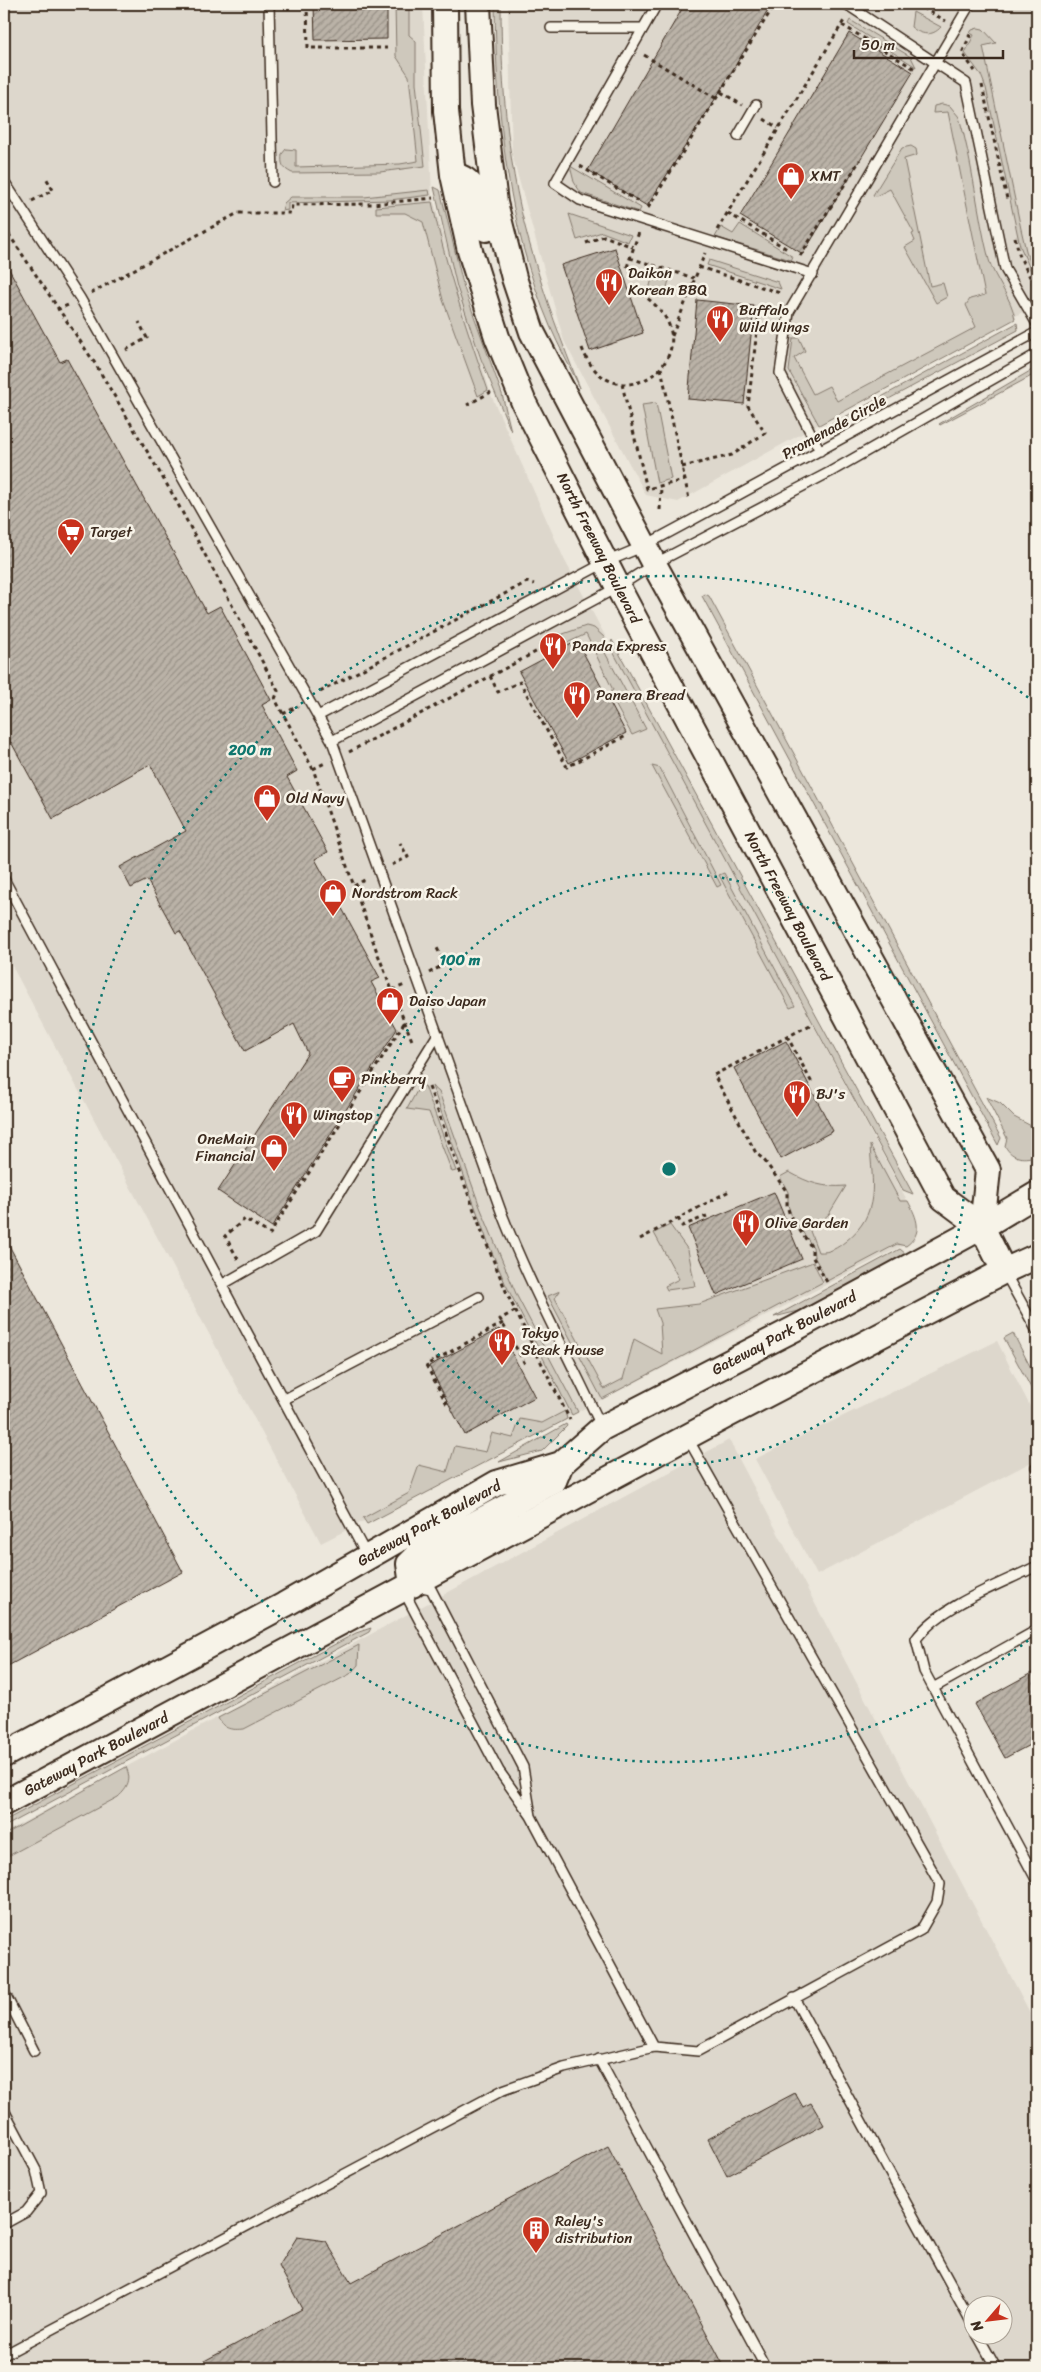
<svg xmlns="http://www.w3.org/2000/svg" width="1041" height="2372" viewBox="0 0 1041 2372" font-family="Sriracha,sans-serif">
<defs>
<pattern id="building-hatch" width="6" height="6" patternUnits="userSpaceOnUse" patternTransform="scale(1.25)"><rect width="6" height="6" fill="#bab2a7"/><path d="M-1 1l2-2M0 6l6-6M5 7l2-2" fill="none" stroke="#989187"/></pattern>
</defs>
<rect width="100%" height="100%" fill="#ece7dc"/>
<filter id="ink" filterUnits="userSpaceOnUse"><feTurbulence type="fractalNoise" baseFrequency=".02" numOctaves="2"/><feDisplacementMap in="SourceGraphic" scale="10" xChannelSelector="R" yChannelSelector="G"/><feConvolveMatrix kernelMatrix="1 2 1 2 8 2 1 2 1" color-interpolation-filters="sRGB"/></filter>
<g filter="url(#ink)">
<path fill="#ddd7cc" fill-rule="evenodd" d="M 4,4 L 423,4 L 432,195 L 491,395 L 564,559 L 909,1204 L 904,1245 L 321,1543 L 4,951 Z
M 508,4 L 1037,4 L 1037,304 L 678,502 L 646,495 L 564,341 L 512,155 Z
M 997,1341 L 1037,1420 L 1037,1459 L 817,1575 L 755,1459 Z
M 729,1440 L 1037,2026 L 1037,2368 L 4,2368 L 4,1833 ZM 974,2304 L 1004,2304 L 1004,2334 L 974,2334 Z"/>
<path fill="#cec8bc" stroke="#84796d" d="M 395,4 L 409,4 L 409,35 L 416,41 L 416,83 L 425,166 L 380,172 L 292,173 C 282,168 281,164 282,154 L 286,149 L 296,150 L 296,167 L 400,164 L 418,161 L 409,76 L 396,56 Z
M 495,4 L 501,4 C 501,87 508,172 532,252 C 545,298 562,343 580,388 C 570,367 559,347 550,326 C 507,225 496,112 495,4 Z
M 913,12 L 941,27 C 932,37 921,35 911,27 Z
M 850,20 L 911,57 L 916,67 L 848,24 Z
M 978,28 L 983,29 L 996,43 L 983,46 L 1021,229 L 1027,255 L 1037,274 L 1037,285 L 1020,246 L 986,88 L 981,75 L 965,53 L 974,35 L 970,33 L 972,30 Z
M 942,104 L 950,106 L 959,117 C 973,163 977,213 989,260 C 995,280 1012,298 1015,319 L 819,425 L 789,371 L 793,338 L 799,338 L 805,351 L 794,358 L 813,394 L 829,386 L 837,401 L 976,327 L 966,305 L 970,299 L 985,295 L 948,112 L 933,113 L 934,106 Z
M 911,146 L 916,149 L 917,155 L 904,159 L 930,286 L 943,283 L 947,297 L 936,303 L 905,247 L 915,241 L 912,234 L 914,233 L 890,189 L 876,196 L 873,195 L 902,148 Z
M 570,166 L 641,208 L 639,212 L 581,193 L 574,182 Z
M 434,187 L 440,190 L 464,288 L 502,394 L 511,431 L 481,359 L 457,287 Z
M 429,190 L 430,195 L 390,200 L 288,203 L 288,210 L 282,211 L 284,203 L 291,197 L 364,197 Z
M 432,202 C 446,266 466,328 488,390 L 478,396 L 443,300 L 423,222 L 405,213 L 376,213 L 376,207 Z
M 569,214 L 631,235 L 628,242 L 602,232 L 577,240 Z
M 740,224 L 793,257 L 791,260 L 715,237 L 721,227 L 733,234 Z
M 709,260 L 778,282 L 781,289 L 707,265 Z
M 655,268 L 671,273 L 664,298 L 648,293 Z
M 1017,323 L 1018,330 L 825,433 L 821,430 Z
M 1037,367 L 1037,373 L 940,425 L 939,424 Z
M 656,403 L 671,479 L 657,483 L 642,405 Z
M 705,594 L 709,596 L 1001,1138 L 998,1145 L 702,596 Z
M 586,626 L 594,628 L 605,638 L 603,649 L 646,729 L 632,735 L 609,693 L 613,690 L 586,634 L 565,644 L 562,640 L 563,634 Z
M 612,640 L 913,1194 L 903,1190 L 610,646 Z
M 652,766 L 660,768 L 721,885 L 717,887 Z
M 724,873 L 795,1006 L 790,1008 L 719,875 Z
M 425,1086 L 456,1171 L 452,1172 L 429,1112 L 407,1109 L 418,1089 Z
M 432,1086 L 439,1092 L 480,1207 L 517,1296 L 578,1412 L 572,1415 L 505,1283 L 488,1243 Z
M 986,1097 L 1000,1103 L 1014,1117 L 1037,1129 L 1037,1155 C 1025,1160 1012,1159 1005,1146 L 1007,1138 Z
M 870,1145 L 900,1201 L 908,1201 C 917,1218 924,1233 906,1246 L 897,1244 L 827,1281 L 814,1256 L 813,1247 L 792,1217 L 788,1205 L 788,1192 L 780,1177 L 789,1172 C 809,1183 823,1188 846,1186 L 829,1214 L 810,1231 L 818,1252 C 830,1253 837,1248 846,1241 C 881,1213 872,1183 870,1145 Z
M 670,1225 L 688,1250 L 695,1286 L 667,1290 L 665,1286 L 679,1279 L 654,1233 Z
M 900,1249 L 906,1254 L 799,1311 L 774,1317 Z
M 813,1262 L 823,1282 L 602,1399 L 548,1296 L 560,1291 L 555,1298 L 604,1389 L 623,1379 L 634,1339 L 662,1354 L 660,1323 L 655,1309 L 699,1304 Z
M 1013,1333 L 1037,1380 L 1037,1399 L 1004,1338 Z
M 565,1411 L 567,1419 L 367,1524 L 363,1518 L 409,1493 L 419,1465 L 447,1472 L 455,1446 L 486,1452 L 492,1433 L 513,1438 L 520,1419 L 542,1423 Z
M 566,1424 L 567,1426 L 542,1451 L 499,1462 Z
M 371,1628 L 369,1632 L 4,1827 L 4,1821 L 356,1633 Z
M 359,1645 L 358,1665 L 350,1674 L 244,1729 C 232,1730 224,1730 218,1718 Z
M 126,1767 C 132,1780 128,1788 118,1797 L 10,1855 L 4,1856 L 4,1835 Z"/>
<path fill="url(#building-hatch)" stroke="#3b2a1e" d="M 314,4 L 387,4 L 387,39 L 315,40 Z
M 685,4 L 772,4 L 719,93 L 647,206 L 588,170 Z
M 849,33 L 913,72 L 803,254 L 740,216 Z
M 615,248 L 643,333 L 590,351 L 561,265 Z
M 4,260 L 60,362 L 67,359 L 207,613 L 220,606 L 271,700 L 262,705 L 297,771 L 287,777 L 328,852 L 315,859 L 380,978 L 371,982 L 397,1029 L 272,1227 L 218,1191 L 308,1053 L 294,1024 L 245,1051 L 180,931 L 176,933 L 147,880 L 131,888 L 120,867 L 186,831 L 150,764 L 53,819 L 11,742 L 4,746 Z
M 697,300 L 754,306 L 744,404 L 688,399 Z
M 577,641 L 626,733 L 569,763 L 519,672 Z
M 786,1041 L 833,1131 L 781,1159 L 734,1068 Z
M 774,1192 L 802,1259 L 716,1295 L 688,1228 Z
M 4,1236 L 183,1572 L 4,1668 Z
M 499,1329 L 535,1397 L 465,1435 L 429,1366 Z
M 1037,1670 L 1037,1741 L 1005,1758 L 975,1704 Z
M 795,2093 L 803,2107 L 811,2103 L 824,2125 L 727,2176 L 708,2139 Z
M 608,2146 L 725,2368 L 191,2368 L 302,2309 L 279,2266 L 297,2237 L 326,2241 L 351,2283 Z"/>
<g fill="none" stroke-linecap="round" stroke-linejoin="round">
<g stroke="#3b2a1e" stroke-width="12">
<path id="lane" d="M 269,4 L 273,182
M 657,4 L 555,183 L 580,200 L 813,274
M 846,4 L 966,83 L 1005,269 L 1037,324
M 551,28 L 643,28
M 738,136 L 756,105
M 4,181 L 80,298 L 332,741 L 502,1214 C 531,1288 569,1357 602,1428
M 820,451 L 780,373 L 789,312 L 970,4
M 318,716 L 606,562 L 644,546 L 683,525 L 1037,332
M 332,741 L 618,587 L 654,564 L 830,472 L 1037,354
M 4,879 L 367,1556
M 1004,1271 L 1037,1331
M 223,1284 L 316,1231 L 438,1034
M 285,1399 L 479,1297
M 1036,1467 L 1037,1466
M 1037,1566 C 999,1585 941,1605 916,1639 L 924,1671 L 1037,1881
M 933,1688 L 1037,1630
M 531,1816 L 523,1767 L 431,1589 L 412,1585 L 409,1601 L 499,1771 L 531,1816 L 654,2047
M 4,1992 L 34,2051
M 794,1998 L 974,2327
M 599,2059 L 766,2368
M 4,2110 L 36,2170 L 41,2193 L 26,2212 L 4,2224
M 977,2334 L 996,2368
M 4,2355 L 503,2090 L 564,2068 L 654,2047 L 698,2051 L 921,1930 L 937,1902 L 940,1884 L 687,1437"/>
</g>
<g stroke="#3b2a1e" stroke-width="28">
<path id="secondary" d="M 445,4 L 446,111 L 453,175 L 470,251 L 497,337 L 524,403 L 618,587 L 943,1198 L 982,1227 L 1004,1271
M 478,4 L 483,105 L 495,203 L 514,278 L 532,332 L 654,564 L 988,1170 L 982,1227
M 453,175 C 479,179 480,208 486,229
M 412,1585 L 409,1564 L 420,1553 L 554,1481 L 561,1464
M 4,1755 L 284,1605 L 497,1483 L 561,1464 L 602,1428 L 794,1329 L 982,1227 L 1037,1194
M 4,1803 L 724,1417 L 1004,1271 L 1037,1256"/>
</g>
<path stroke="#3b2a1e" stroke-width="3" stroke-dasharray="4 4" stroke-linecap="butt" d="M 307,4 L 308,48 L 387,48
M 916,4 L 946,21
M 842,25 L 915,69 L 914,71
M 968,35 L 970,36 L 962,53 L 975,71
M 644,55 L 717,99
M 982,85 L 1007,199
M 721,92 L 742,105
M 764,119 L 778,128
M 580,166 L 641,203
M 32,201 L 53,190 L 45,176
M 648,208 L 775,4
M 728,213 L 787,249
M 4,227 L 96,365 L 173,495 L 278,691 L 275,699 L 313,769 L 377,952 L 413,1043
M 717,230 L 845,19
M 1015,237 L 1020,257 L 1037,291
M 586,243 L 604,236 L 633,247
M 800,256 L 860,160
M 630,258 L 694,278
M 627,267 L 639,232
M 699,267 L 780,293
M 91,293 L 238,213 L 291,213 L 292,205 L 372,204 L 434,198
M 57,310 L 68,305
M 672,336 L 705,253
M 582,348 C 614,431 719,352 647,298
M 126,350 L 147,338 L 139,322
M 661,368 L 689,499
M 622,384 L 647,489 L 685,480
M 467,405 L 491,392
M 682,467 L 732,455 L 765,433 L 748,406 L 760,305
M 660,510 L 661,486
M 490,676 L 498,692 L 520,682 L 567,767 L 628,735
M 320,692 L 527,582 L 534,584
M 283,714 L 298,706
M 349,752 L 558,640 L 561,634
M 313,769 L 325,763
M 392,865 L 408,857 L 400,843
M 354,886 L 366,879
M 429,973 L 445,964 L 437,948
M 392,990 L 405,985
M 810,1025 L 714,1075 L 756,1153 L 764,1160 L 787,1192 L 787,1205 L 790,1216 L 812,1248 L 812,1256 L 827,1282
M 787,1036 L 812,1083
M 429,1087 L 485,1240 L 508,1296 L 570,1420
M 678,1218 L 682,1226 L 707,1216
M 640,1239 L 731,1190
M 238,1259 L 225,1236 L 245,1219 L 270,1234 L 404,1023
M 515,1311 L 500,1319 L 525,1364
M 447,1404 L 426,1365 L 503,1323"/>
<use href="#lane" stroke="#f7f3e8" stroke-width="9"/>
<use href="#secondary" stroke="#f7f3e8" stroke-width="24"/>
</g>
</g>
<g fill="none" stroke="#0f766e" stroke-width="2.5" stroke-dasharray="2.5 5">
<circle cx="669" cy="1169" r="296"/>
<path d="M1034 1636A593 593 0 1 1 1034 702"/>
</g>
<defs>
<g id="shop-pin" transform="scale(1.4375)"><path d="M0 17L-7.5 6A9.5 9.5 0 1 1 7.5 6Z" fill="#c8321e" stroke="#f7f3e8"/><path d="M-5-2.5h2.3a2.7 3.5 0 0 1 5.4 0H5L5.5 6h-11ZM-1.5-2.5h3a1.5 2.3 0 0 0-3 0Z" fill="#fff"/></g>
<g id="restaurant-pin" transform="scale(1.4375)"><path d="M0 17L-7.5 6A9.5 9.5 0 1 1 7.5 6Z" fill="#c8321e" stroke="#f7f3e8"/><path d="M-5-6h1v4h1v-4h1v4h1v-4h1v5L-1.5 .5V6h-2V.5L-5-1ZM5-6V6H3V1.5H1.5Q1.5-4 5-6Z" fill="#fff"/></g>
<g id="supermarket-pin" transform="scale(1.4375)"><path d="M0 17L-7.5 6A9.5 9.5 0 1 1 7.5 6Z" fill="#c8321e" stroke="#f7f3e8"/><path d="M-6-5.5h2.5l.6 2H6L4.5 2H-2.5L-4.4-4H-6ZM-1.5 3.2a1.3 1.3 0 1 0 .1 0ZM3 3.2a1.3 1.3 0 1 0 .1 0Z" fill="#fff"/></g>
<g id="cafe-pin" transform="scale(1.4375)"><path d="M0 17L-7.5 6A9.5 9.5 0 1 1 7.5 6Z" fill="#c8321e" stroke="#f7f3e8"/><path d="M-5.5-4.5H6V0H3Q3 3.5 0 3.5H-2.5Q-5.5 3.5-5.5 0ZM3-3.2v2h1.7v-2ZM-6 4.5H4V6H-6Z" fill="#fff"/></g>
<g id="building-pin" transform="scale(1.4375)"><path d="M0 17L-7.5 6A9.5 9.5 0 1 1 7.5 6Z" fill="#c8321e" stroke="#f7f3e8"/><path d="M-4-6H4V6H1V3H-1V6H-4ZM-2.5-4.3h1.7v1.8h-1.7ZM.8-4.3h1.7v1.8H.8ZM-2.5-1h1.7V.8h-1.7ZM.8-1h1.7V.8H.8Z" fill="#fff"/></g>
</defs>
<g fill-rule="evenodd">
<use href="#shop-pin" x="791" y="176"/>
<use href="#restaurant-pin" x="609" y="282"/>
<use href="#restaurant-pin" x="720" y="319"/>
<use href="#supermarket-pin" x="71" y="532"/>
<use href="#restaurant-pin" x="553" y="646"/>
<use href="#restaurant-pin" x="577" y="695"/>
<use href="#shop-pin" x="267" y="798"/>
<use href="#shop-pin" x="333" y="893"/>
<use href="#shop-pin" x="390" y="1001"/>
<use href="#cafe-pin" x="342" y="1079"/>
<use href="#restaurant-pin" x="797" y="1094"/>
<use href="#restaurant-pin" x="294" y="1115"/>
<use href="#shop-pin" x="274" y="1148"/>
<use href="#restaurant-pin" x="746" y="1223"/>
<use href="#restaurant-pin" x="502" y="1342"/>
<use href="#building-pin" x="536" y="2230"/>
</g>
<g text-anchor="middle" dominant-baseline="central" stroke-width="5" stroke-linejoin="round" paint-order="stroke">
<g font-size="15" fill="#3b2a1e" stroke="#f7f3e8" text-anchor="start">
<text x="810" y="176">XMT</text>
<text x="628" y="273">Daikon<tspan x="628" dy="17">Korean BBQ</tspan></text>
<text x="739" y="310">Buffalo<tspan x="739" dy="17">Wild Wings</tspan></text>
<text x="90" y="532">Target</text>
<text x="572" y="646">Panda Express</text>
<text x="596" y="695">Panera Bread</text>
<text x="286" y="798">Old Navy</text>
<text x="352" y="893">Nordstrom Rack</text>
<text x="409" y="1001">Daiso Japan</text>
<text x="361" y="1079">Pinkberry</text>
<text x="816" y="1094">BJ's</text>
<text x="313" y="1115">Wingstop</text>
<text x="255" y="1139" text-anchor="end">OneMain<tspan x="255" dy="17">Financial</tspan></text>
<text x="765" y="1223">Olive Garden</text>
<text x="521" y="1333">Tokyo<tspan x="521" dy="17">Steak House</tspan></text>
<text x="555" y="2221">Raley's<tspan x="555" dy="17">distribution</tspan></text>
</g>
<g font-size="15" fill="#3b2a1e" stroke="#f7f3e8">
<text transform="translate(834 427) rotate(-29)">Promenade Circle</text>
<text transform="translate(599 548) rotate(63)">North Freeway Boulevard</text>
<text transform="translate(788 906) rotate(62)">North Freeway Boulevard</text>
<text transform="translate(784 1333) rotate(-28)">Gateway Park Boulevard</text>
<text transform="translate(429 1523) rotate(-29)">Gateway Park Boulevard</text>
<text transform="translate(96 1754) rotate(-28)">Gateway Park Boulevard</text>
</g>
</g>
<circle cx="669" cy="1169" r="8" fill="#0f766e" stroke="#f7f3e8" stroke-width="2.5"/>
<g font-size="15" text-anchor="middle" font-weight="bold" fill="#0f766e" stroke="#f7f3e8" stroke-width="5" stroke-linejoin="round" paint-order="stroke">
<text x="250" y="755">200 m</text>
<text x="460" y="965">100 m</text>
</g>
<rect width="1041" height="2372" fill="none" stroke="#f7f3e8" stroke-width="20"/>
<rect x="10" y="10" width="1021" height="2352" fill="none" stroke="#3b2a1e" stroke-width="2" filter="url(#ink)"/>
<g transform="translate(988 2320) rotate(242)"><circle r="24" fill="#f7f3e8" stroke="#aca397"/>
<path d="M0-4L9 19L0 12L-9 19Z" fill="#c8321e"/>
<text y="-8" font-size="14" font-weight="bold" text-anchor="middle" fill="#3b2a1e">N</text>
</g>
<path d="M854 50v8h149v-8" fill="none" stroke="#3b2a1e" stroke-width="2.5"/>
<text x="861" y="50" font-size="15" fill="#3b2a1e" stroke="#f7f3e8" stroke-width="4" paint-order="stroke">50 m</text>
</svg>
